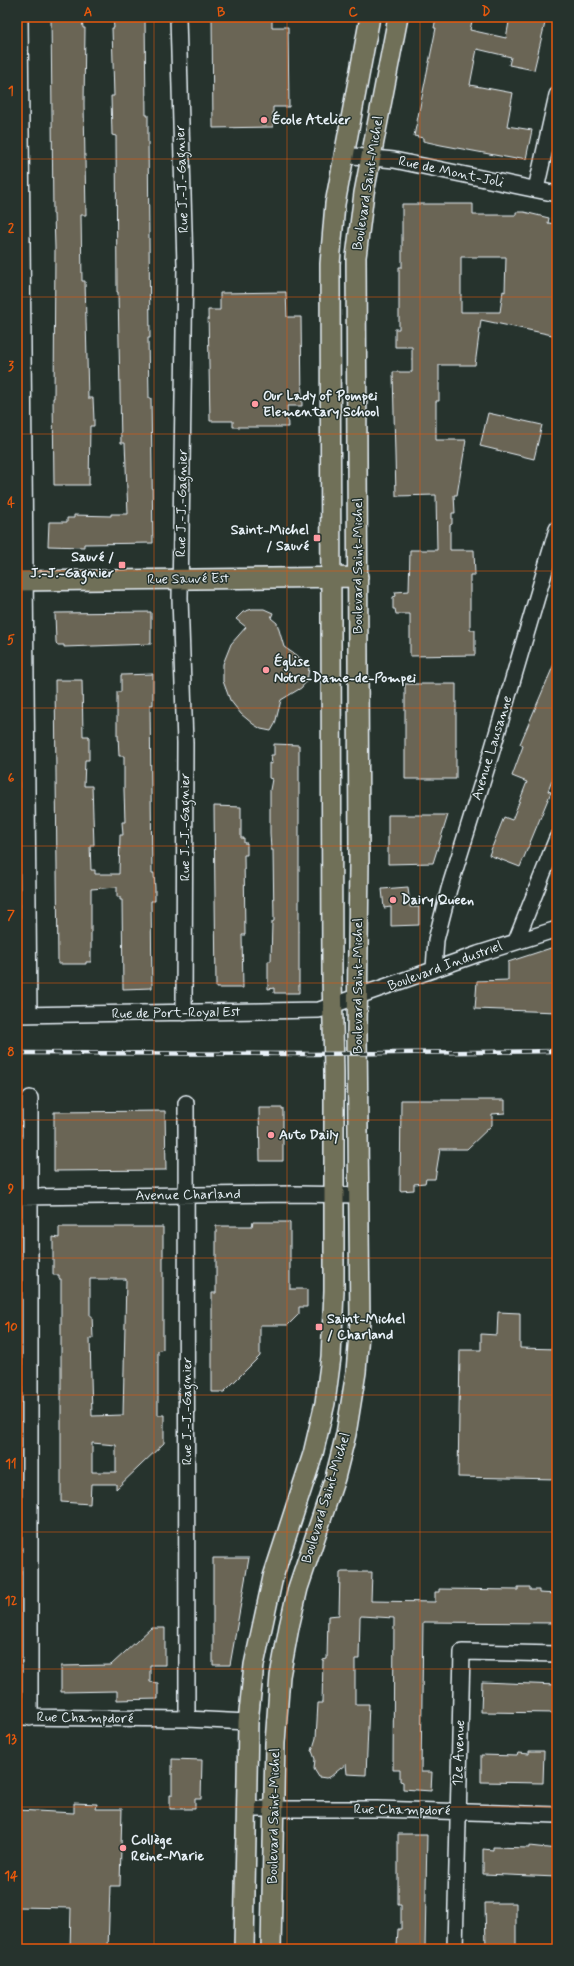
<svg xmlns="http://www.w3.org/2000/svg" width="574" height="1966" viewBox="0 0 574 1966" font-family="Mynerve,sans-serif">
<rect width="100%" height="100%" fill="#26332d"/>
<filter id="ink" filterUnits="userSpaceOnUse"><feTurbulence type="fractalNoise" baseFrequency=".025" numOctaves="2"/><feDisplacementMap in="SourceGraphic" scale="8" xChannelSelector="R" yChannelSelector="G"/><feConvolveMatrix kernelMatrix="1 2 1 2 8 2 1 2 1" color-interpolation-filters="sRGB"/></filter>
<g filter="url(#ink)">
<path fill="#6b6554" stroke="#e8f1f8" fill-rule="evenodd" d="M 51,17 L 82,17 L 83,28 L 85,28 L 84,104 L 86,215 L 81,215 L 82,281 L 85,281 L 88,398 L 93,398 L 94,420 L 94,426 L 90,426 L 89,485 L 54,485 L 53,398 L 54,398 L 55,248 L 54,214 L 53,214 Z
M 115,17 L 145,17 L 146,115 L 148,115 L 148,138 L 150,338 L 148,338 L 149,398 L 151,398 L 153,543 L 84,544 L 84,547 L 48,546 L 49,522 L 67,522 L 67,518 L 74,518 L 74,515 L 111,516 L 111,514 L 128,514 L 125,443 L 121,443 L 118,292 L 117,292 L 116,136 L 112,135 L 111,96 L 114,96 L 112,28 L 114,28 L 113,18 Z
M 212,17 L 272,17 L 272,27 L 288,27 L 289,107 L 273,107 L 273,127 L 213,128 Z
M 436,17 L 473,17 L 470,30 L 506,38 L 510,17 L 545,23 L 534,70 L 509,65 L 511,57 L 477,49 L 470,85 L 513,93 L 507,126 L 532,130 L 526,159 L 516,157 L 516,159 L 441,145 L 423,141 L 423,138 L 414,136 L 436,28 L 434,28 Z
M 402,204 L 473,204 L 473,215 L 516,215 L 516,212 L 524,212 L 549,218 L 548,223 L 557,224 L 557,336 L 481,320 L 475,365 L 439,365 L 439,401 L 436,401 L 436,440 L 466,440 L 457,495 L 454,495 L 455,513 L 452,513 L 452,524 L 450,525 L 450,550 L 474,550 L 475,575 L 470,575 L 470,630 L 475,630 L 475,655 L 410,656 L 410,614 L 396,614 L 395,609 L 393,609 L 393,597 L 396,596 L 395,592 L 409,591 L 410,550 L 437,550 L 436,495 L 396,496 L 393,372 L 412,372 L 412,347 L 395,347 L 395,329 L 399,329 L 399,267 L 402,267 ZM 461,257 L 506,257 L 505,292 L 503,291 L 500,312 L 461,312 Z
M 286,292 L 287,317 L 301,317 L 302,406 L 287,406 L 288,427 L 233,427 L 233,421 L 210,421 L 208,310 L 220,310 L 220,293 Z
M 488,413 L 542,425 L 534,459 L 480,446 Z
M 252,609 L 264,609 L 273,613 L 271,618 L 277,623 L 284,647 L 303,660 L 309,668 L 307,681 L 301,688 L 281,700 L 275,724 L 271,731 L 261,729 L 253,724 L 241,714 L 230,700 L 223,681 L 223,664 L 231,644 L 246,627 L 236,619 L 243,612 Z
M 151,612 L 151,644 L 64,647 L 64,645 L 57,645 L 56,642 L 55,613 Z
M 557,657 L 557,768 L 548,791 L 551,792 L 520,867 L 489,855 L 504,817 L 512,820 L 527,782 L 512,776 L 523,746 L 520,744 Z
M 153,674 L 153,705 L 150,705 L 152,873 L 154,873 L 155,888 L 155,901 L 151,901 L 152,988 L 123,989 L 122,900 L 120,900 L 120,897 L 117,897 L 117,887 L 91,889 L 91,962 L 86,962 L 86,964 L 58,964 L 55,680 L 82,680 L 83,736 L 89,736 L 89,760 L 85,760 L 84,786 L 92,786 L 94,845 L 90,845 L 91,870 L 95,870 L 95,874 L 119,874 L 120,835 L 123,835 L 122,822 L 125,822 L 124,790 L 124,756 L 119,756 L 118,735 L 117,735 L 117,692 L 121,692 L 121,675 Z
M 405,684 L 456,684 L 456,779 L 405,779 Z
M 274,744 L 299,745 L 299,993 L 274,993 L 274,988 L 268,989 L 268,961 L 271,961 L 272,922 L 274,921 L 273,850 L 271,850 L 270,833 L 270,790 L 272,779 L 269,778 L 269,763 L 272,764 L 271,755 L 274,755 Z
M 214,806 L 241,807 L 241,838 L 244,838 L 244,843 L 247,843 L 247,855 L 244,855 L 245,935 L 242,935 L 243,988 L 216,988 Z
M 388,815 L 448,815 L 433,863 L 388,864 Z
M 408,887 L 410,907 L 419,907 L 419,925 L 391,926 L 391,907 L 384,908 L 382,889 Z
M 557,946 L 557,1012 L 475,1009 L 477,981 L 508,980 L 508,962 Z
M 401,1100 L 505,1100 L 505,1113 L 492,1114 L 492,1125 L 467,1149 L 440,1149 L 435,1179 L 426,1179 L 425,1183 L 414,1184 L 414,1190 L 400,1191 Z
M 259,1108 L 283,1108 L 283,1161 L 260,1161 Z
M 165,1111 L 166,1170 L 54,1171 L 54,1112 Z
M 253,1222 L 290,1222 L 290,1289 L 307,1289 L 307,1307 L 299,1307 L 299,1314 L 288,1325 L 260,1325 L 260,1356 L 224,1392 L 212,1392 L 212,1293 L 216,1293 L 216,1226 L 252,1226 Z
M 59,1227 L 163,1227 L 163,1349 L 158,1351 L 158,1415 L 164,1415 L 164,1443 L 116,1489 L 116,1484 L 91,1484 L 90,1504 L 61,1502 L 61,1279 L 59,1279 L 59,1275 L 53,1275 L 53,1237 L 59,1238 ZM 90,1279 L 126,1279 L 123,1415 L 92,1416 L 90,1338 L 93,1338 L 92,1316 L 90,1316 ZM 92,1443 L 116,1445 L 116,1472 L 92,1472 Z
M 498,1312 L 520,1313 L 520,1348 L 557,1349 L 557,1479 L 458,1477 L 460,1350 L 481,1350 L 481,1334 L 497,1335 Z
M 213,1558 L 249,1558 L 230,1665 L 213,1665 Z
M 342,1572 L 372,1572 L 371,1601 L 435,1602 L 435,1592 L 439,1592 L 439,1589 L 518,1590 L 518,1587 L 530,1587 L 530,1590 L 539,1590 L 539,1593 L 557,1594 L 557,1623 L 423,1622 L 421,1772 L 432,1772 L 431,1791 L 403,1789 L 403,1782 L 400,1781 L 400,1770 L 393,1770 L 394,1618 L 361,1616 L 360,1618 L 359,1659 L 355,1659 L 355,1704 L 369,1704 L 366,1775 L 347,1774 L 346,1764 L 330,1777 L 326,1778 L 319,1777 L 314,1769 L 315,1759 L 312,1751 L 316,1738 L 318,1703 L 322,1703 L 323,1660 L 327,1659 L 328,1616 L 339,1615 L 340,1573 Z
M 151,1628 L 165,1628 L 165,1665 L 150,1665 L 150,1682 L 158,1683 L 158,1699 L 117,1700 L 117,1691 L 61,1692 L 61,1666 L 111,1665 Z
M 482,1682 L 557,1685 L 557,1713 L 481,1712 Z
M 529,1751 L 544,1751 L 543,1783 L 481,1782 L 481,1755 L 517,1756 L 518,1753 L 529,1754 Z
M 172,1759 L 202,1760 L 201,1799 L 195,1799 L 195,1809 L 170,1809 L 170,1795 L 172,1795 Z
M 74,1803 L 97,1804 L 96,1809 L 122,1809 L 120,1886 L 110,1886 L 108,1949 L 70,1949 L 71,1908 L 17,1907 L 17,1810 L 74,1813 Z
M 398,1834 L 427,1834 L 425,1949 L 400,1949 L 400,1947 L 397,1947 L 398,1929 L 401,1929 L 401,1905 L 398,1905 Z
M 529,1846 L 557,1849 L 557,1877 L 483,1874 L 483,1849 L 493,1850 L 493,1847 L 529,1848 Z
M 485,1903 L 516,1903 L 516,1949 L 486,1949 Z"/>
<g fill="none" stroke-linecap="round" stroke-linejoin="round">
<g stroke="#e8f1f8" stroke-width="18">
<path id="minor" d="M 20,17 L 29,1015
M 178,17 L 185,265 L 180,598 L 185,743 L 184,1013
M 343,155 L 394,160 L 557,194
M 536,189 L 557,95
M 516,941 L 557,838
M 434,969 L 436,940 L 449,889 L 491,754 L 557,529
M 17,1015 L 319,1010 L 478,954 L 557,929
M 30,1098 L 30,1718
M 186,1103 L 187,1719
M 17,1197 L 295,1194 L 359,1195
M 17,1717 L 187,1719 L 248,1722
M 246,1809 L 377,1809 L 557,1815
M 455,1949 L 462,1652 L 557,1654"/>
</g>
<g stroke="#e8f1f8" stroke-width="22">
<path id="major" d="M 17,581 L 358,577
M 244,1949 L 248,1722 L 254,1665 L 273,1577 L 313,1454 L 325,1403 L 331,1357 L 334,1291 L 334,1072 L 332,976 L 330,264 L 335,204 L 370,17
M 271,1949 L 275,1743 L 280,1676 L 289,1627 L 298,1588 L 335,1478 L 346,1434 L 356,1372 L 360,1321 L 357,1034 L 359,861 L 356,257 L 364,193 L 398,17"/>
</g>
<use href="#minor" stroke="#26332d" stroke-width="15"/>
<use href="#major" stroke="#706f59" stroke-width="19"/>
<g stroke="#e8f1f8" stroke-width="4.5">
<path id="rail" d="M 17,1053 L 312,1054 L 557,1051"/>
</g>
<use href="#rail" stroke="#26332d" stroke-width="3" stroke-dasharray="9" stroke-linecap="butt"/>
</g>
</g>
<path fill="none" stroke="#e8590c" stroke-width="1" stroke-opacity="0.55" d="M 154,17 L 154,1949M 287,17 L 287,1949M 420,17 L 420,1949M 17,159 L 557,159M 17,297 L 557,297M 17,434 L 557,434M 17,571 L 557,571M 17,708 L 557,708M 17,846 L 557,846M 17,983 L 557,983M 17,1120 L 557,1120M 17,1258 L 557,1258M 17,1395 L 557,1395M 17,1532 L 557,1532M 17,1669 L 557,1669M 17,1807 L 557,1807"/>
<g fill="#ff9aa2" stroke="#26332d" stroke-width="1.5">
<circle cx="264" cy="120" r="4"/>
<circle cx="255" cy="404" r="4"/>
<rect x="313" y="534" width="8" height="8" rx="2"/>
<rect x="118" y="561" width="8" height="8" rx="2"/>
<circle cx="266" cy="670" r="4"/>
<circle cx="393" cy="900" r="4"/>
<circle cx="271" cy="1135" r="4"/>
<rect x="315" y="1323" width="8" height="8" rx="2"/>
<circle cx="123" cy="1848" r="4"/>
</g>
<g text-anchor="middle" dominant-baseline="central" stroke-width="3" stroke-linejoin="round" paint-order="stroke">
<g font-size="14" font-weight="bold" fill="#e8f1f8" stroke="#26332d" text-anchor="start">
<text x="272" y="120">École Atelier</text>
<text x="263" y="396">Our Lady of Pompei<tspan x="263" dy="16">Elementary School</tspan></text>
<text x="309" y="530" text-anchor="end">Saint-Michel<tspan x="309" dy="16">/ Sauvé</tspan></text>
<text x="114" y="557" text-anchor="end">Sauvé /<tspan x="114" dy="16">J.-J.-Gagnier</tspan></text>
<text x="274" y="662">Église<tspan x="274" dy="16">Notre-Dame-de-Pompei</tspan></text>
<text x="401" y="900">Dairy Queen</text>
<text x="279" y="1135">Auto Daily</text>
<text x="327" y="1319">Saint-Michel<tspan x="327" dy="16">/ Charland</tspan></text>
<text x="131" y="1840">Collège<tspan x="131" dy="16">Reine-Marie</tspan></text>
</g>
<g font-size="14" fill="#e8f1f8" stroke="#26332d">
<text transform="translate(451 172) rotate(12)">Rue de Mont-Joli</text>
<text transform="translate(182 179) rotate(-92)">Rue J.-J.-Gagnier</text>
<text transform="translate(368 183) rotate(-81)">Boulevard Saint-Michel</text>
<text transform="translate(182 503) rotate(-89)">Rue J.-J.-Gagnier</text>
<text transform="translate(358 566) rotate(-90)">Boulevard Saint-Michel</text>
<text transform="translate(188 579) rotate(-1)">Rue Sauvé Est</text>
<text transform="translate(492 748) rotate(-73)">Avenue Lausanne</text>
<text transform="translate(185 827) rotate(-90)">Rue J.-J.-Gagnier</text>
<text transform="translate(445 966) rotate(-20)">Boulevard Industriel</text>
<text transform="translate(358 986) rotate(-90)">Boulevard Saint-Michel</text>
<text transform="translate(176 1013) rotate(-1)">Rue de Port-Royal Est</text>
<text transform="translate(188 1195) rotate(-1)">Avenue Charland</text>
<text transform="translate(187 1411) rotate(-90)">Rue J.-J.-Gagnier</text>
<text transform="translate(326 1498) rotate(-73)">Boulevard Saint-Michel</text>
<text transform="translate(85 1718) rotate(1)">Rue Champdoré</text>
<text transform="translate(459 1753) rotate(-88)">12e Avenue</text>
<text transform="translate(402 1810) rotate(1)">Rue Champdoré</text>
<text transform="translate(274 1816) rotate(-89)">Boulevard Saint-Michel</text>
</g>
</g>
<rect width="574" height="1966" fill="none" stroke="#26332d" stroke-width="44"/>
<rect x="22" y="22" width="530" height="1922" fill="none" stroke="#e8590c" stroke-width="1.5"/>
<g font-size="13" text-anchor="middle" font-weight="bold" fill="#e8590c">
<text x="88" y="16">A</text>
<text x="221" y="16">B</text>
<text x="353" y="16">C</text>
<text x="486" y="16">D</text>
<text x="11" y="95">1</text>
<text x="11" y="232">2</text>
<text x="11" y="370">3</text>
<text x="11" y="507">4</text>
<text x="11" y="644">5</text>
<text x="11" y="782">6</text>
<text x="11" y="919">7</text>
<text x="11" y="1056">8</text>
<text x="11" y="1193">9</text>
<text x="11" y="1331">10</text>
<text x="11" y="1468">11</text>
<text x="11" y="1605">12</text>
<text x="11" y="1743">13</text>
<text x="11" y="1880">14</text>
</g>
</svg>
